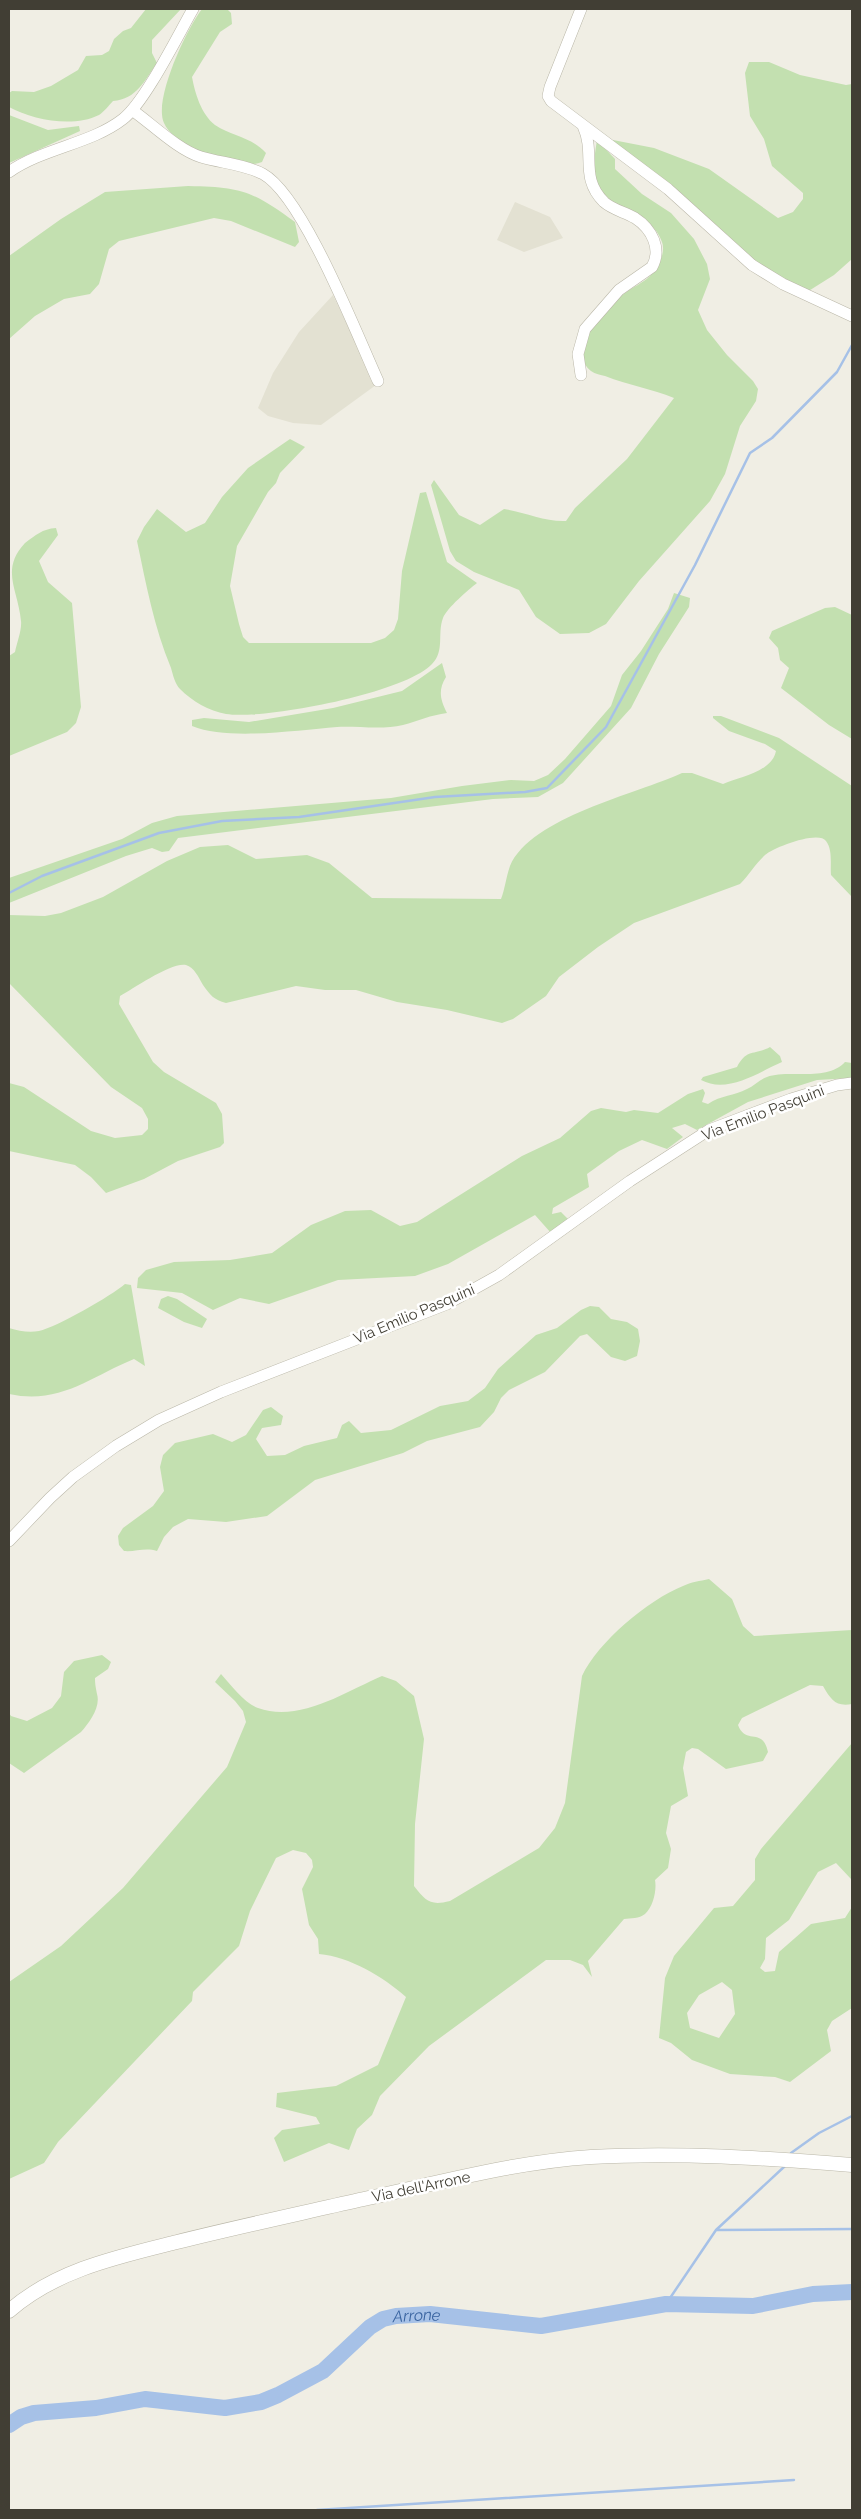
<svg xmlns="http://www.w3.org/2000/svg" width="861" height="2519" viewBox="0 0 861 2519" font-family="Raleway,sans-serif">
<rect width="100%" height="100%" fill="#f0eee4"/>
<path fill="#e3e1d2" d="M 515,202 L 550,217 L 563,238 L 524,252 L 497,240 Z
M 333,295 L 376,385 L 321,425 L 293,423 L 268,416 L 258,408 L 273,373 L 299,332 Z"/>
<path fill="#c3e0b0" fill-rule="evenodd" d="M 146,9 L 181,9 L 152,40 L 152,53 L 157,63 C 144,81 137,99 113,101 C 109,105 104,112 99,115 C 73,128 33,120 9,107 L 9,93 L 12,91 L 34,92 L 51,86 L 78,70 L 86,56 L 102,55 L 109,51 L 114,39 L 123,31 L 131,28 Z
M 202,9 L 227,9 L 231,13 L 232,24 L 220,32 L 192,77 C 195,93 201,114 215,125 C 233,137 250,136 266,153 L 262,162 C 247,168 229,160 213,156 C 196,152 172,140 164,123 C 153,100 187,28 202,9 Z
M 749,62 L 769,62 L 800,75 L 846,85 L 852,84 L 852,259 L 834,275 L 807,292 L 766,270 L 610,144 L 613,140 L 654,148 L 709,169 L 778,218 L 793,212 L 803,199 L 803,193 L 772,166 L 764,139 L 750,116 L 745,73 Z
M 9,115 L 48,130 L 79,126 L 80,131 L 9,163 Z
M 597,140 L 615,159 L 615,169 L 642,194 L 671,213 L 694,239 L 707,264 L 710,279 L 698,310 L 707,330 L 727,355 L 753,381 L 758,389 L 756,401 L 740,426 L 725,474 L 710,501 L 639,581 L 606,624 L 589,633 L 560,634 L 536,617 L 519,590 L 474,572 L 456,561 L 450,551 L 431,485 L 434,480 L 459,515 L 480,525 L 504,509 C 525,512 545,522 566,521 L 575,508 L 627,459 L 674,398 C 652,389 628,385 605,376 C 601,375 595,374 591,371 C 565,351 608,305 625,293 C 633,287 643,283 650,276 C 658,268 666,253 662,242 C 652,210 606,213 596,182 C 592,169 595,153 597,140 Z
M 188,186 C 242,187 252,191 295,222 L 299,242 L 295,247 L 231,221 L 214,218 L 119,241 L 109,249 L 99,284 L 90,294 L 64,299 L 35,316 L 9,339 L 9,256 L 61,219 L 105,192 Z
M 290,439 L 305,447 L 280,473 L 276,483 L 268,492 L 237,546 L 230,586 L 239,624 L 243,637 L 249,643 L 371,643 L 385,638 L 394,630 L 398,619 L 402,571 L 420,493 L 426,492 L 447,562 L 477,583 C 468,590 447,608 443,618 C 437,634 445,651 432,664 C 405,693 265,720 226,714 C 209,711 192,701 180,689 C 175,684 173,675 171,668 C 154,627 146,584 137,541 L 144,527 L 157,509 L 186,532 L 205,523 L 222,497 L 248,468 Z
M 56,528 L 58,535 L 39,561 L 48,582 L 72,603 L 81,707 L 76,723 L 67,732 L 9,756 L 9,656 L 15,652 C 17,642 22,630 21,621 C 18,589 0,570 25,543 C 36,535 42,529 56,528 Z
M 674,593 L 690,598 L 689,607 L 659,654 L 631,708 L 563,783 L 538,797 L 493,799 L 178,838 L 169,851 L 162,852 L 152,848 L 126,856 L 9,903 L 9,878 L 122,839 L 152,823 L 177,816 L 391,798 L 462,786 L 511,780 L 534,781 L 548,775 L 565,759 L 611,706 L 622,675 L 641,651 L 668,609 Z
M 835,607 L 852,615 L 852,739 L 829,725 L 781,688 L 789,668 L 780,660 L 778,648 L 769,638 L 772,631 L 825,608 Z
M 442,663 L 446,677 C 438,690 440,699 447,713 C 431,715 418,721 403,725 C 383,730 358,726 337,727 C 297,730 229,741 192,726 L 192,720 L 204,718 L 249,722 L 333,708 L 402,691 Z
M 713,716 L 721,716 L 779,738 L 852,786 L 852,897 L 831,875 C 830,865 833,850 826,841 C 819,830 774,847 765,855 C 756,863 749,875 740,884 L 634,923 L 598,947 L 559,977 L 546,996 L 513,1019 L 502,1023 L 447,1010 L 397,1002 L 356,990 L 325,990 L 296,986 L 226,1003 C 214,1000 210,995 203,985 C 199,978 194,967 186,965 C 171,962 133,989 120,996 L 119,1004 L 153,1062 L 164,1072 L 216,1103 L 222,1114 L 224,1143 L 220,1147 L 178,1161 L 144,1179 L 106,1193 L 91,1177 L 75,1165 L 9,1151 L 9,1083 L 24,1087 L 91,1131 L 115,1138 L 142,1135 L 148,1129 L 148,1119 L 142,1108 L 111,1087 L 9,983 L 9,915 L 45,916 L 61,913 L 103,897 L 167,861 L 200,847 L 228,845 L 256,859 L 307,855 L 329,863 L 372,898 L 501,899 C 505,889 506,877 510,866 C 531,817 637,794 682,773 L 692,773 L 723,784 C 739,777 772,772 776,751 L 765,744 L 729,731 L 713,718 Z
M 770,1047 L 780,1056 L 782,1062 C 757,1073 727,1094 701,1080 L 703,1077 L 737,1067 C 747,1048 754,1056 770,1047 Z
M 845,1062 L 852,1063 L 852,1078 L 817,1080 L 748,1102 L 697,1130 L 685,1124 L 672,1128 L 683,1137 L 667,1149 L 642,1140 L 619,1151 L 587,1174 L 589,1187 L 553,1208 L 552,1214 L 561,1212 L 568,1219 L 551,1233 L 535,1215 L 448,1264 L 415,1276 L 338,1280 L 269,1304 L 240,1298 L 213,1310 L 182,1293 L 137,1288 L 138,1278 L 146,1270 L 174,1262 L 230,1260 L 272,1253 L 311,1225 L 345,1211 L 371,1210 L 400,1226 L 417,1222 L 522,1156 L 560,1138 L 591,1111 L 601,1108 L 626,1112 L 634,1110 L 658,1113 L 688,1094 L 703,1089 L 705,1093 L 702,1102 L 708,1104 C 721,1095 734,1096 747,1089 C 754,1086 760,1079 767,1077 C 787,1069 827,1082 845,1062 Z
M 125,1284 L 131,1285 L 145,1366 L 134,1359 C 90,1377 60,1405 9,1394 L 9,1328 C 19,1331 29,1333 39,1331 C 57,1327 111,1296 125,1284 Z
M 168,1296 L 177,1299 L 207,1319 L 202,1328 L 184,1322 L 158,1308 L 161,1299 Z
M 590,1306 L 599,1307 L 611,1319 L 627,1322 L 638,1329 L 640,1341 L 637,1356 L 625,1361 L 611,1357 L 587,1334 L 580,1336 L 545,1372 L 509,1390 L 501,1398 L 494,1412 L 480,1427 L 427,1441 L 403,1453 L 315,1480 L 267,1516 L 226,1522 L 188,1519 L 173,1527 L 164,1537 L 157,1551 C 145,1547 136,1552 124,1551 L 119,1545 L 118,1536 L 123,1528 L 153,1506 L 164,1491 L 160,1467 L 163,1455 L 175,1443 L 213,1434 L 232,1442 L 246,1435 L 263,1410 L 271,1407 L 283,1416 L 281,1425 L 262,1428 L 256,1439 L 267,1456 L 285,1455 L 304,1446 L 337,1438 L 342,1425 L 349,1421 L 361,1433 L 391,1430 L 440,1406 L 468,1401 L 485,1388 L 498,1369 L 536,1335 L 557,1328 L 581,1310 Z
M 709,1579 L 732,1599 L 743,1626 L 754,1636 L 852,1630 L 852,1704 C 836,1707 831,1700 823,1686 L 810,1685 L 742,1718 L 738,1725 C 746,1746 762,1726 768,1752 L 763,1761 L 726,1769 L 698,1749 L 692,1748 L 686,1752 L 683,1768 L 688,1796 L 671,1806 L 666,1833 L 671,1849 L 668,1868 L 655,1880 C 657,1890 653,1907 645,1914 C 639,1919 631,1918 624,1919 L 588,1961 L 592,1977 L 583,1965 L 570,1960 L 546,1960 L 429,2046 L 380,2096 L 372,2115 L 357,2129 L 349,2150 L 329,2143 L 284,2162 L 274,2138 L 282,2130 L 320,2124 L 316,2117 L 276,2107 L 277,2093 L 336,2086 L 378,2065 L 406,1997 C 382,1976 350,1957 319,1954 L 318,1939 L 309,1925 L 302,1889 L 313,1867 L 312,1860 L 306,1853 L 293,1850 L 276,1858 L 250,1911 L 239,1946 L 193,1992 L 192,2001 L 58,2142 L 44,2163 L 9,2179 L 9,1982 L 61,1946 L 123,1888 L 227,1767 L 246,1722 L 243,1711 L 235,1701 L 215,1682 L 221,1674 C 231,1685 244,1703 258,1708 C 299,1723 345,1692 382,1676 L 396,1681 L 414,1696 L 424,1739 L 415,1824 L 414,1886 C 426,1901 430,1906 450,1901 L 539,1848 L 555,1828 L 565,1803 L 582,1676 C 598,1642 648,1600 683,1586 C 691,1582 700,1581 709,1579 Z
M 102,1655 L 111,1662 L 108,1669 L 95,1678 C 95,1685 96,1688 97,1694 C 101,1707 89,1723 81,1732 L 24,1773 L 9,1763 L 9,1713 L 11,1716 L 27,1721 L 52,1708 L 61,1696 L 64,1672 L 74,1661 Z
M 852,1743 L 852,1898 L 851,1879 L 836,1863 L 818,1872 L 789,1920 L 766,1938 L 765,1959 L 760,1968 L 765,1972 L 775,1971 L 779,1952 L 811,1924 L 845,1918 L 852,1907 L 852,2008 L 832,2021 L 827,2030 L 831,2051 L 790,2082 L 775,2077 L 730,2074 L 692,2060 L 671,2043 L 659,2038 L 665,1978 L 674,1956 L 714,1908 L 733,1906 L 755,1880 L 755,1859 L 761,1849 ZM 722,1982 L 732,1990 L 735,2014 L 719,2038 L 690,2028 L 687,2013 L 699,1995 Z"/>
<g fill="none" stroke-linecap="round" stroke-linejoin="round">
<path stroke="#a6c1e7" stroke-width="2.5" d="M 9,893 L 42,876 L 159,833 L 222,821 L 299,817 L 435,797 L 525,792 L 547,788 L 606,727 L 695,565 L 750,453 L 772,438 L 837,372 L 852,345
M 791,2153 L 819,2133 L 852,2116
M 716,2230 L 852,2229
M 666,2304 L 716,2230 L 785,2166
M 317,2510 L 794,2480"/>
<path stroke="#a6c1e7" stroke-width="16" id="s1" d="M 9,2425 L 21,2417 L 34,2413 L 96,2408 L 145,2399 L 225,2408 L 261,2402 L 278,2395 L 323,2371 L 370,2327 L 383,2319 L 396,2316 L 430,2314 L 541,2326 L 666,2304 L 753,2306 L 813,2294 L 852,2292"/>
<g stroke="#bab7a8" stroke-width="12">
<path id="minor" d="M 581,9 L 550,87 L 548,96 L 551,101 L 668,189 L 752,265 L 783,284 L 852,316
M 132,110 C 152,124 178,150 201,157 C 221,163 244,164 263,174 C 303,196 357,335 378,381
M 9,172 C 43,148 91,144 123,119 C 145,102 178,35 193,9
M 581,375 L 578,354 L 585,329 L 619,290 L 652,267 C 662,249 652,229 635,218 C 625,212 613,210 604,202 C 579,177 596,154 583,126
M 9,1541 L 50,1498 L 73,1477 L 116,1446 L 159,1420 L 221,1392 L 447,1304 L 499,1275 L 630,1181 L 709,1130 L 791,1099 L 837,1085 L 852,1083"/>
</g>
<g stroke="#bab7a8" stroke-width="15">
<path id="tertiary" d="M 9,2311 C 56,2270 117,2257 177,2242 C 237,2227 298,2214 359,2200 C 435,2184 513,2162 591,2157 C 678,2152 765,2158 852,2165"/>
</g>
<use href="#minor" stroke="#fff" stroke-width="11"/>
<use href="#tertiary" stroke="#fff" stroke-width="14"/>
</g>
<g text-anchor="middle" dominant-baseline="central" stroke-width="5" stroke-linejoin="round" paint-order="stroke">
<g font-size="15" fill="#413e34" stroke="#fff">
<text transform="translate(763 1113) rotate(-21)">Via Emilio Pasquini</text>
<text transform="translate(414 1314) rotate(-23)">Via Emilio Pasquini</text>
<text transform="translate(421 2187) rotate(-12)">Via dell'Arrone</text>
</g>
<g font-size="16" font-style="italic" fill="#3a64a0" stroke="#fff">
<text stroke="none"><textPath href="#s1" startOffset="440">Arrone</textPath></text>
</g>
</g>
<rect width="861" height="2519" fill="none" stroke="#413e34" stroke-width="20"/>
</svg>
